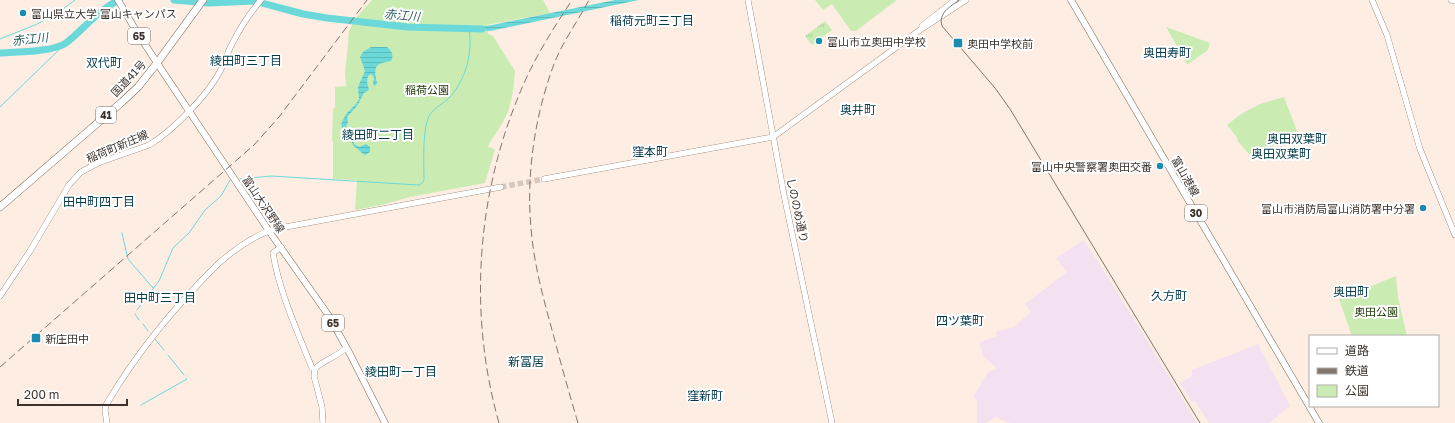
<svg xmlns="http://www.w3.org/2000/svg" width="1455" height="423" viewBox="0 0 1455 423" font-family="'Golos Text','Noto Sans JP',sans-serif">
<defs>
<pattern id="grass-tufts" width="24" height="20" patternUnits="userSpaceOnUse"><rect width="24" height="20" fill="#caecb3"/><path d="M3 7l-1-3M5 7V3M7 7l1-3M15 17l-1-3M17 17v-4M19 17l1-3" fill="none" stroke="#aecb9a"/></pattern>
<pattern id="water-rules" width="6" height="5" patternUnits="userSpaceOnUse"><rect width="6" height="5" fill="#6bd9d9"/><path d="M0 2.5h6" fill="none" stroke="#5ebbba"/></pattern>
</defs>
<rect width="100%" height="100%" fill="#fdede2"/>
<path fill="#f3e0f0" d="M 1084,240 L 1133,318 L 1197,423 L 1010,423 L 995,417 L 985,423 L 977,423 L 977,400 L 973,397 L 988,372 L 996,369 L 996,367 L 983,356 L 980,342 L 997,336 L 996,332 L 1014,327 L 1031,312 L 1025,304 L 1067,272 L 1056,258 Z
M 1258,344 L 1290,406 L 1269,423 L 1209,423 L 1195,401 L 1192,402 L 1180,383 L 1192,376 L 1192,370 Z"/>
<path fill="url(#grass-tufts)" d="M 825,21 L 832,30 L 812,45 L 805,36 Z"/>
<path fill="#caecb3" d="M 372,0 L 543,0 L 550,13 L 487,25 L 488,34 L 493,36 L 515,71 C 514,86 512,106 504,120 C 500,129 492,137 488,147 L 495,149 L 485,183 L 410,197 L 381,205 L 355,210 L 357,180 L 333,179 L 333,142 L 332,140 L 333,108 L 335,108 L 335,87 L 346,86 L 345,74 L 349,31 L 356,18 Z
M 815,0 L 897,0 L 856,31 L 851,31 L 832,4 L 823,10 Z
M 1166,27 L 1210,43 L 1208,50 L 1188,64 L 1187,64 Z
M 1284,97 L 1297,131 L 1253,159 L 1237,140 L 1238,139 L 1235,135 L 1241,131 L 1235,135 L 1227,125 L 1241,114 L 1242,115 L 1241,114 L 1260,104 Z
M 1396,276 L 1398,297 L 1407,336 L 1352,336 L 1339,299 Z"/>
<path fill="url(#water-rules)" d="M 615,0 L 639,0 L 490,31 L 468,29 L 492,25 Z
M 371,47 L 387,47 C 392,50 394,56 391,61 C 375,64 373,66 377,83 L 375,86 L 373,84 L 374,77 L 371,74 L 368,76 L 367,82 L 369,90 L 364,93 L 357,106 L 347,117 L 348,122 L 345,130 L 352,136 L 354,144 L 359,147 L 366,144 L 370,147 L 370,152 L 365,155 C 360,153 359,148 354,147 L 349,136 L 343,130 L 341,124 L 346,114 L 356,104 L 359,99 L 358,87 L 365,71 L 360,57 L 363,52 Z"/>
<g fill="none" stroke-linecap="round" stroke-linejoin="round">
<path stroke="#6bd9d9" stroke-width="1" d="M 0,39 L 35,25 L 55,15 L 75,0
M 0,107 L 66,43
M 240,179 L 271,176 L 419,185 L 422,183 L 424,180 C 424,163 422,131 429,116 C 434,107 444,104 451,96 C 466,78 473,52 469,29
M 122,233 L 128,259 L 153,288
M 137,310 L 159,281 L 173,248 L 189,233 L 205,210 L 221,196 L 230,180
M 135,314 L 139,320
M 143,324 L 148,331
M 155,339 L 164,350
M 168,355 L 184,375
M 141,405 L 187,379 L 186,378"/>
<path stroke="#6bd9d9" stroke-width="7" d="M 174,0 L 209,3 L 254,1 L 303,14 L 327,18 L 407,27 L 482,29
M 0,53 C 16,52 54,52 66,43 C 84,29 98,10 119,0"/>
<path stroke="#d6c8bd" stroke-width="5.5" stroke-dasharray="5.5 3" stroke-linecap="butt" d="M 501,187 L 544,179"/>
<g stroke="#796352" stroke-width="6">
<path id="secondary" d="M 748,0 L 784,195 L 832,423
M 1372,0 L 1387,35 L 1420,149 L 1455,235
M 1451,0 L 1455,1
M 922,26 L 955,0
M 544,179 L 773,137 L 920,30 L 966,0
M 281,247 L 273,253 C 279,291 298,333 312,368 L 315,369 L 314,376 L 322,407 L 323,423
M 0,296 L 30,251 L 69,185 L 81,172 L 98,163 L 149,145 C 173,131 211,92 222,67 C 226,59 228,51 232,44 C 240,28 249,14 261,0
M 315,369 C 321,361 337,357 346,348
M 107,423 L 105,410 L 106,405 C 137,352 175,306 219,263 C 235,249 254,235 275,229 L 501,187"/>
</g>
<g stroke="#796352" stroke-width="7">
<path id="primary" d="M 118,0 L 135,29 L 161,69 L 269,231 L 329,316 L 350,354 L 385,423
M 1071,0 L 1319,423"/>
</g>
<g stroke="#796352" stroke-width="8">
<path id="highway" d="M 0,207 L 122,102 L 138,87 L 157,63 L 203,0"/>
</g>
<use href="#secondary" stroke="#fff" stroke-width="5.5"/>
<use href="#primary" stroke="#fff" stroke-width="6"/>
<use href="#highway" stroke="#fff" stroke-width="7"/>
<path stroke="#82766d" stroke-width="1" d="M 959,0 C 950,7 938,13 942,26 L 995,88 L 1010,109 L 1200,423"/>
<path stroke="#82766d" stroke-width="1" stroke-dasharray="8 4" stroke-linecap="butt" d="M 0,367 L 254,145 L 279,117 L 367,0
M 499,423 C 467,310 477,188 525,81 C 538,52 555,26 572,0
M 578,423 C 570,396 562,368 555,341 C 545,304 534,267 531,228 C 526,174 535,115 554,64 C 563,41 578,21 589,0"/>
</g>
<g fill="#1b8cb0" stroke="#fff" stroke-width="1.5">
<circle cx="23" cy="13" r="4"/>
<circle cx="819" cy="41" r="4"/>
<rect x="953" y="38" width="10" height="10" rx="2"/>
<circle cx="1160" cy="166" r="4"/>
<circle cx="1423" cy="208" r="4"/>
<rect x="31" y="333" width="10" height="10" rx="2"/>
</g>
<g text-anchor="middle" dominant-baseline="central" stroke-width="4" stroke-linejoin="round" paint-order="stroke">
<g fill="#fff" stroke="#76706b" stroke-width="1">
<rect x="128" y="28" width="22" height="16" rx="3"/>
<rect x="96" y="107" width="20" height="16" rx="3"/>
<rect x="1185" y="205" width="22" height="16" rx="3"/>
<rect x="322" y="315" width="22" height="16" rx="3"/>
</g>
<g font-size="10" font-weight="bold" fill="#3c322b">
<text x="139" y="36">65</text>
<text x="106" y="115">41</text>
<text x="1196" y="213">30</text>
<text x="333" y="323">65</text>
</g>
<g font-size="11" fill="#3c322b" stroke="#fff" text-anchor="start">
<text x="31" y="13">富山県立大学 富山キャンパス</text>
<text x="827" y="41">富山市立奥田中学校</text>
<text x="967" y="43">奥田中学校前</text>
<text x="1152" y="166" text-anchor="end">富山中央警察署奥田交番</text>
<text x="1415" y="208" text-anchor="end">富山市消防局富山消防署中分署</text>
<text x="45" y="338">新庄田中</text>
</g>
<g font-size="11" fill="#3c322b" stroke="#fff">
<text transform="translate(128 78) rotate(-47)">国道41号</text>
<text transform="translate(117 146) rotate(-23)">稲荷町新庄線</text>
<text transform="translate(1186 176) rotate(60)">富山港線</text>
<text transform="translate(264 204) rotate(56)">富山大沢野線</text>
<text transform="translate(798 210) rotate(78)">しののめ通り</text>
</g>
<g font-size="11" fill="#223a09" stroke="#fff">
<text x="427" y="89">稲荷公園</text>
<text x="1376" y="311">奥田公園</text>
</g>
<g font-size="12" font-style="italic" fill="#2c5d5d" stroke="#fff">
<text transform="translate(402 15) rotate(5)">赤江川</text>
<text transform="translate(30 39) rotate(-6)">赤江川</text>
</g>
<g font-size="12" fill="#02394a" stroke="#fff">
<text x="652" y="20">稲荷元町三丁目</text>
<text x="1167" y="52">奥田寿町</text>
<text x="246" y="60">綾田町三丁目</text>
<text x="104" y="62">双代町</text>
<text x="858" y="109">奥井町</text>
<text x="378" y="134">綾田町二丁目</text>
<text x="1297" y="138">奥田双葉町</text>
<text x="650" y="151">窪本町</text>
<text x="1281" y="153">奥田双葉町</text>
<text x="99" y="201">田中町四丁目</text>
<text x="1351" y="291">奥田町</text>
<text x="1169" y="295">久方町</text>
<text x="160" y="297">田中町三丁目</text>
<text x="960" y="320">四ツ葉町</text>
<text x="526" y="361">新冨居</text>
<text x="401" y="371">綾田町一丁目</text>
<text x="705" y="395">窪新町</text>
</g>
</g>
<rect x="1309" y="335" width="130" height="72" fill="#ffffff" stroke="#b1adaa"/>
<rect x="1317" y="348" width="20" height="6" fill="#ffffff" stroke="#b1adaa"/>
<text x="1345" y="355" font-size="12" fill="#3c322b">道路</text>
<rect x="1317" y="368" width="20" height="6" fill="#82766d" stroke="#b1adaa"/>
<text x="1345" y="375" font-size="12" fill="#3c322b">鉄道</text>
<rect x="1317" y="385" width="20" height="12" fill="#caecb3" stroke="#b1adaa"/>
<text x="1345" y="395" font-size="12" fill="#3c322b">公園</text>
<path d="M18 399v6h109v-6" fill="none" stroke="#3c322b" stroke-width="2"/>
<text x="24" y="399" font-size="12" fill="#3c322b" stroke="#ffffff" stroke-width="3" paint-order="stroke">200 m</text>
</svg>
